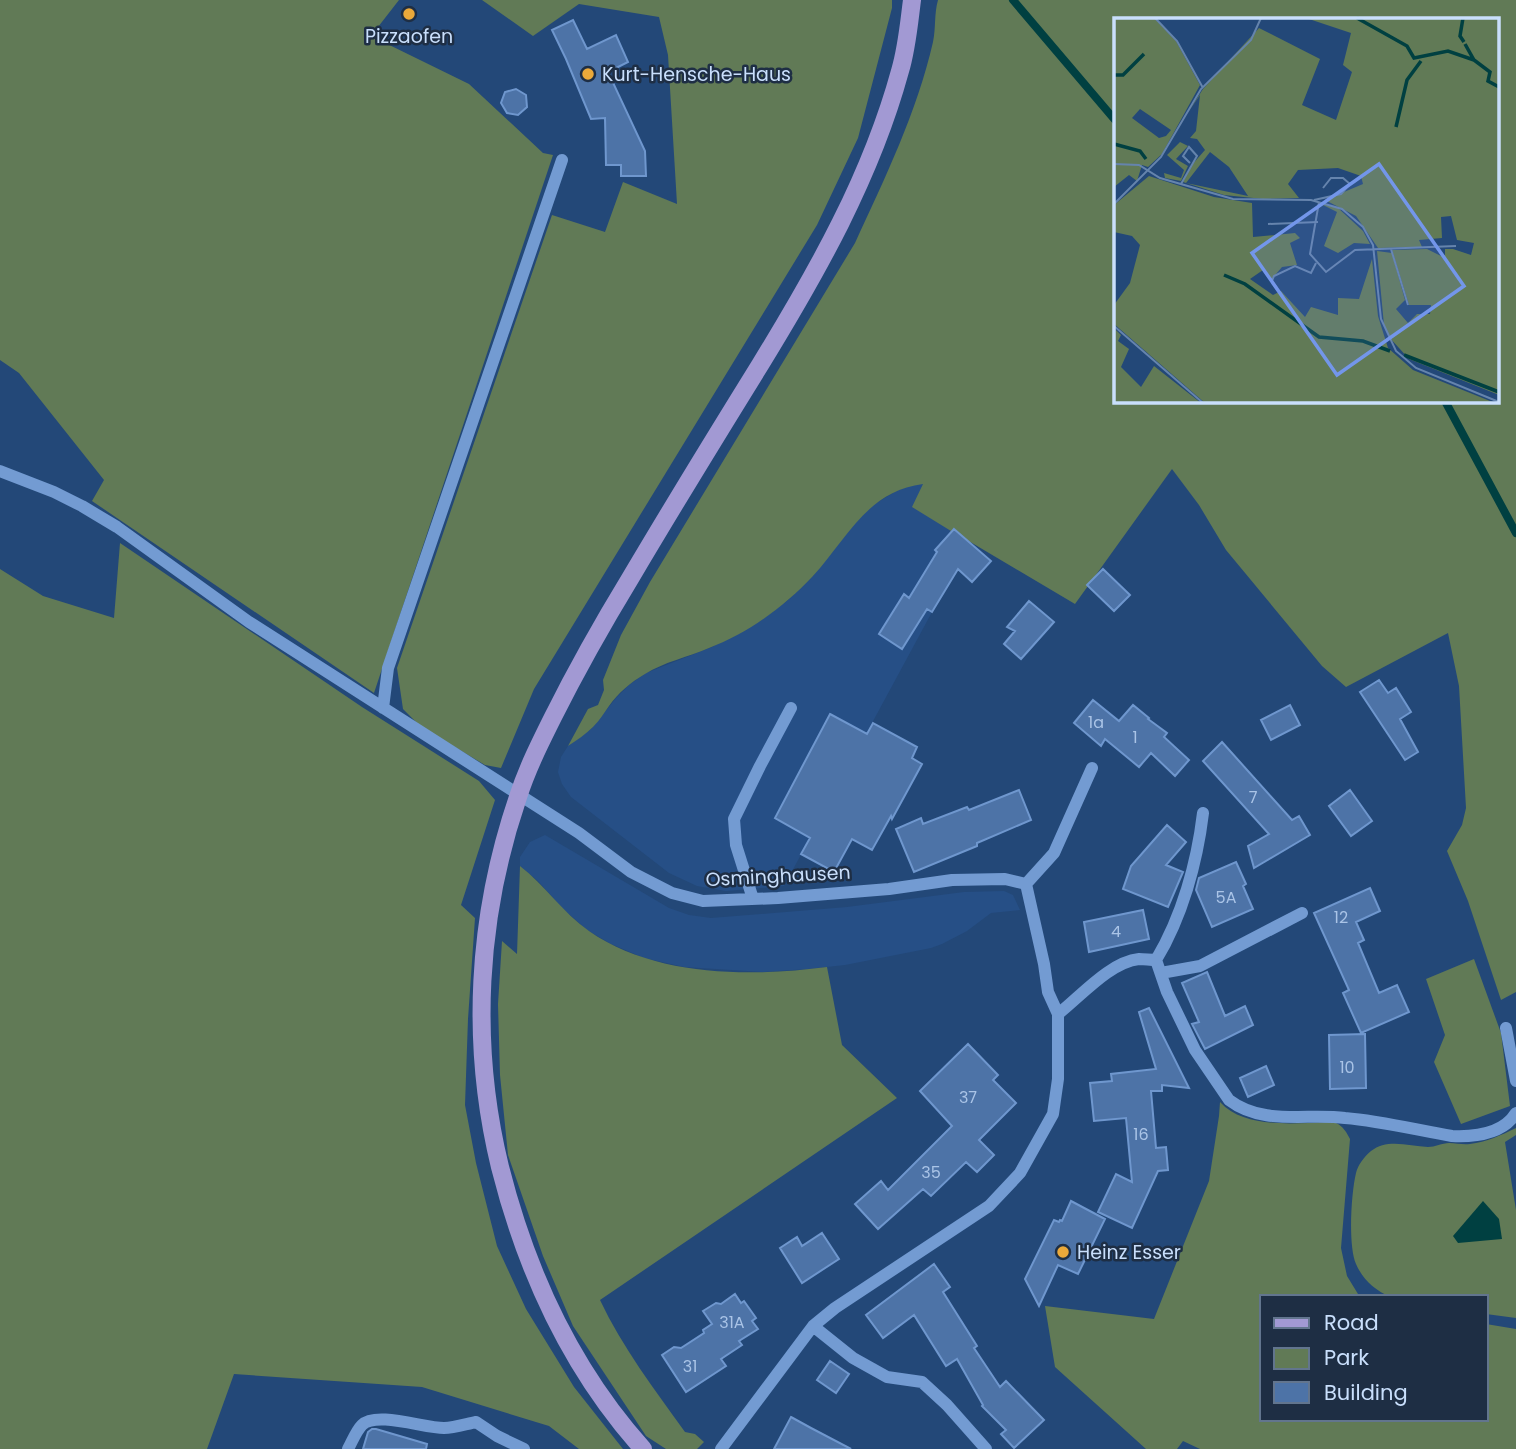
<svg xmlns="http://www.w3.org/2000/svg" width="1516" height="1449" viewBox="0 0 1516 1449" font-family="Poppins,sans-serif">
<rect width="100%" height="100%" fill="#234878"/>
<path fill="#264f86" d="M 924,483 L 954,528 L 991,561 L 972,582 L 957,570 L 932,612 L 784,886 L 726,891 L 697,886 L 669,873 L 571,797 L 562,784 L 558,772 L 561,757 L 568,746 L 592,728 L 616,698 L 629,685 L 646,673 L 712,647 L 760,621 L 787,601 L 813,576 L 854,524 L 873,505 L 898,490 L 912,485 Z
M 545,835 L 669,908 L 689,915 L 711,918 L 847,907 L 964,892 L 1004,891 L 1013,895 L 1020,910 L 991,913 L 967,931 L 942,944 L 931,948 L 845,965 L 808,969 L 763,972 L 684,967 L 644,958 L 611,944 L 587,930 L 562,908 L 538,881 L 520,866 L 520,857 L 530,842 Z"/>
<path fill="#617a56" fill-rule="evenodd" d="M 0,0 L 399,0 L 371,36 L 469,84 L 543,153 L 553,155 L 374,693 L 92,501 L 104,480 L 19,373 L 0,360 Z
M 482,0 L 892,0 L 892,8 L 858,138 L 817,225 L 534,689 L 501,768 L 485,765 L 421,727 L 403,709 L 397,668 L 552,215 L 605,232 L 623,182 L 677,204 L 668,55 L 659,17 L 579,4 L 533,36 Z
M 938,0 L 1516,0 L 1516,992 L 1501,1000 L 1468,901 L 1447,851 L 1462,825 L 1466,808 L 1459,686 L 1448,633 L 1346,687 L 1322,666 L 1226,550 L 1199,505 L 1172,469 L 1075,604 L 967,540 L 954,528 L 951,531 L 912,507 L 923,484 C 867,491 847,539 813,576 C 784,607 748,633 709,648 C 688,657 664,662 645,674 C 631,682 618,693 609,706 C 604,713 600,720 593,727 C 586,734 577,740 568,746 L 588,709 L 598,705 L 604,690 L 603,680 L 621,635 L 650,582 L 855,243 C 885,178 917,112 933,42 C 936,28 934,14 938,0 ZM 1115,19 L 1497,19 L 1497,401 L 1115,401 Z
M 120,543 L 362,707 L 479,781 L 495,800 L 461,905 L 475,918 L 468,1019 L 465,1105 L 476,1163 L 497,1246 L 526,1309 L 574,1387 L 623,1449 L 579,1449 L 549,1426 L 422,1387 L 234,1374 L 207,1449 L 0,1449 L 0,569 L 43,596 L 114,618 Z
M 520,866 C 545,885 563,913 589,931 C 655,977 750,977 827,967 L 842,1045 L 897,1098 L 600,1300 C 622,1347 655,1390 685,1432 L 695,1434 L 704,1442 L 697,1449 L 666,1449 L 646,1436 L 573,1326 L 543,1256 L 508,1155 L 500,1075 L 498,1004 L 502,941 L 517,954 Z
M 1474,959 L 1501,1033 L 1510,1106 L 1461,1124 L 1434,1062 L 1445,1035 L 1426,979 Z
M 1220,1102 C 1241,1125 1279,1124 1308,1123 C 1316,1123 1328,1121 1336,1123 C 1343,1126 1347,1133 1350,1139 L 1341,1248 L 1347,1276 L 1358,1294 L 1362,1297 L 1262,1297 L 1262,1419 L 1486,1419 L 1486,1324 L 1516,1329 L 1516,1449 L 1200,1449 L 1183,1441 L 1177,1449 L 1146,1449 L 1055,1367 L 1045,1306 L 1154,1319 L 1209,1181 L 1219,1116 Z
M 1516,1128 L 1516,1135 L 1505,1142 L 1516,1210 L 1516,1318 L 1486,1314 L 1486,1297 L 1390,1297 C 1375,1290 1363,1280 1356,1264 C 1348,1246 1351,1194 1356,1173 C 1358,1165 1364,1157 1371,1151 C 1387,1138 1409,1146 1428,1147 C 1435,1147 1442,1143 1449,1143 C 1456,1143 1463,1145 1470,1144 C 1486,1142 1502,1135 1516,1128 Z"/>
<path fill="#004041" d="M 1483,1201 L 1499,1219 L 1502,1239 L 1458,1243 L 1453,1236 Z"/>
<g fill="none" stroke-linecap="round" stroke-linejoin="round">
<path stroke="#004041" stroke-width="8" d="M 1013,0 L 1115,120
M 1445,401 L 1516,533"/>
</g>
<path fill="#4d73a7" stroke="#6f97ce" stroke-width="2" d="M 573,20 L 587,49 L 616,35 L 628,62 L 608,72 L 645,151 L 646,176 L 621,176 L 621,165 L 606,165 L 605,118 L 591,119 L 566,59 L 552,30 Z
M 516,89 L 526,95 L 527,107 L 518,115 L 507,113 L 501,103 L 505,92 Z
M 954,529 L 991,561 L 972,582 L 958,569 L 932,612 L 927,609 L 902,649 L 879,634 L 904,594 L 909,598 L 937,552 L 935,550 Z
M 1103,569 L 1130,595 L 1114,611 L 1087,585 Z
M 1029,601 L 1054,622 L 1021,659 L 1004,644 L 1015,631 L 1007,627 Z
M 1379,680 L 1388,693 L 1396,688 L 1411,712 L 1400,719 L 1418,752 L 1405,760 L 1360,692 Z
M 1093,700 L 1119,721 L 1133,705 L 1149,718 L 1148,719 L 1167,733 L 1164,737 L 1189,760 L 1175,776 L 1151,753 L 1139,767 L 1105,739 L 1101,746 L 1074,723 Z
M 1290,705 L 1300,725 L 1271,740 L 1261,720 Z
M 830,714 L 867,734 L 873,723 L 917,747 L 912,758 L 922,764 L 892,819 L 891,816 L 872,850 L 852,839 L 834,872 L 801,854 L 810,838 L 775,818 Z
M 1222,742 L 1292,820 L 1299,816 L 1310,835 L 1254,868 L 1248,846 L 1269,834 L 1203,761 Z
M 1019,790 L 1031,820 L 977,843 L 977,846 L 914,872 L 896,829 L 921,818 L 923,824 L 967,807 L 969,810 Z
M 1350,790 L 1372,821 L 1351,836 L 1329,806 Z
M 1167,825 L 1186,842 L 1166,865 L 1183,872 L 1168,907 L 1123,889 L 1131,866 Z
M 1236,862 L 1246,884 L 1243,886 L 1253,909 L 1212,927 L 1196,890 L 1199,878 Z
M 1370,888 L 1380,911 L 1356,922 L 1364,940 L 1358,943 L 1379,993 L 1397,985 L 1409,1012 L 1361,1033 L 1343,993 L 1349,990 L 1314,913 Z
M 1143,910 L 1149,939 L 1089,952 L 1084,922 Z
M 1207,972 L 1225,1016 L 1245,1006 L 1253,1025 L 1205,1049 L 1192,1024 L 1199,1022 L 1182,983 Z
M 1149,1008 L 1189,1088 L 1162,1085 L 1162,1091 L 1151,1091 L 1156,1148 L 1166,1147 L 1168,1170 L 1158,1171 L 1132,1228 L 1098,1212 L 1116,1174 L 1132,1182 L 1126,1118 L 1094,1121 L 1090,1083 L 1112,1081 L 1111,1074 L 1156,1069 L 1139,1012 Z
M 1365,1034 L 1366,1088 L 1330,1089 L 1329,1035 Z
M 968,1044 L 998,1075 L 993,1080 L 1016,1103 L 979,1140 L 994,1155 L 977,1172 L 966,1162 L 931,1196 L 923,1189 L 878,1229 L 855,1204 L 881,1181 L 888,1190 L 952,1126 L 920,1091 Z
M 1266,1066 L 1274,1085 L 1248,1097 L 1240,1078 Z
M 1071,1201 L 1105,1219 L 1078,1274 L 1058,1265 L 1039,1306 L 1025,1279 L 1054,1220 L 1059,1222 L 1060,1220 L 1062,1221 Z
M 822,1233 L 839,1259 L 802,1283 L 780,1248 L 797,1237 L 802,1246 Z
M 934,1264 L 950,1287 L 943,1292 L 977,1346 L 974,1348 L 1000,1387 L 1006,1381 L 1044,1420 L 1014,1448 L 1001,1434 L 1006,1430 L 982,1406 L 983,1405 L 957,1359 L 946,1366 L 914,1315 L 883,1338 L 866,1315 Z
M 735,1294 L 741,1303 L 744,1301 L 756,1318 L 752,1321 L 758,1329 L 739,1341 L 742,1345 L 721,1359 L 726,1366 L 686,1392 L 662,1355 L 674,1347 L 681,1348 L 704,1333 L 703,1330 L 712,1324 L 703,1311 L 716,1303 L 721,1304 Z
M 830,1361 L 849,1374 L 836,1393 L 817,1380 Z
M 791,1417 L 811,1428 L 851,1449 L 774,1449 Z
M 372,1429 L 376,1429 L 427,1444 L 426,1449 L 363,1449 L 368,1432 Z"/>
<g fill="none" stroke-linecap="round" stroke-linejoin="round">
<path stroke="#739bd2" stroke-width="12" d="M 0,471 L 54,492 L 82,506 L 117,527 L 249,622 L 579,833 L 631,872 L 672,893 L 703,901 L 778,898 L 889,889 L 952,880 L 1005,879 L 1026,884 L 1044,964 L 1048,992 L 1058,1014 L 1058,1079 L 1053,1114 L 1020,1173 L 989,1206 L 835,1308 L 813,1326 L 721,1449
M 383,708 L 388,668 L 562,160
M 1026,884 L 1054,853 L 1092,768
M 753,899 L 736,845 L 734,819 L 760,766 L 791,708
M 1156,960 C 1182,917 1197,863 1203,813
M 1161,973 L 1200,966 L 1302,913
M 1058,1014 C 1081,996 1110,962 1139,959 C 1145,959 1150,960 1156,960 L 1167,992 L 1195,1050 L 1229,1100 C 1263,1126 1307,1113 1345,1118 C 1381,1121 1417,1130 1452,1136 C 1475,1137 1503,1134 1516,1113
M 1506,1028 L 1516,1081
M 813,1326 L 853,1358 L 887,1377 L 922,1382 L 947,1405 L 986,1449
M 348,1449 C 352,1442 356,1431 362,1425 C 376,1411 424,1428 444,1428 C 454,1428 466,1424 476,1422 L 497,1436 L 524,1449"/>
<path stroke="#a299d3" stroke-width="18" d="M 643,1449 C 571,1369 526,1270 500,1167 C 470,1044 477,917 518,797 C 527,769 540,743 553,717 C 577,669 603,623 631,577 C 673,506 716,436 760,365 C 817,272 871,177 900,71 C 907,48 909,23 912,0"/>
</g>
<g fill="#eba93a" stroke="#1e2e44" stroke-width="2.5">
<circle cx="409" cy="14" r="7"/>
<circle cx="588" cy="74" r="7"/>
<circle cx="1063" cy="1252" r="7"/>
</g>
<g text-anchor="middle" dominant-baseline="central" stroke-width="5" stroke-linejoin="round" paint-order="stroke">
<g font-size="16" fill="#aac4e7">
<text x="1096" y="722">1a</text>
<text x="1135" y="737">1</text>
<text x="1253" y="797">7</text>
<text x="1226" y="897">5A</text>
<text x="1341" y="917">12</text>
<text x="1116" y="931">4</text>
<text x="1347" y="1067">10</text>
<text x="968" y="1097">37</text>
<text x="1141" y="1134">16</text>
<text x="931" y="1172">35</text>
<text x="732" y="1322">31A</text>
<text x="690" y="1366">31</text>
</g>
<g font-size="19" fill="#c9dffc" stroke="#1e2e44" text-anchor="start">
<text x="409" y="36" text-anchor="middle">Pizzaofen</text>
<text x="602" y="74">Kurt-Hensche-Haus</text>
<text x="1077" y="1252">Heinz Esser</text>
</g>
<g font-size="19" fill="#c9dffc" stroke="#1e2e44">
<text transform="translate(778 876) rotate(-3)">Osminghausen</text>
</g>
</g>
<g transform="translate(1114 18)">
<rect width="385" height="385" fill="#234878"/>
<path d="M 0,0 L 40,0 L 62,23 L 86,67 L 48,136 L 34,149 L 28,147 L 23,163 L 15,157 L 0,169 ZM 26,91 L 57,112 L 52,118 L 45,120 L 18,100 ZM 192,0 L 385,0 L 385,377 L 295,341 L 275,319 L 270,307 L 263,233 L 278,235 L 291,282 L 282,291 L 294,305 L 303,296 L 316,296 L 317,287 L 295,287 L 278,232 L 313,231 L 327,238 L 331,237 L 331,231 L 339,231 L 366,240 L 357,237 L 360,225 L 343,222 L 337,198 L 327,199 L 328,220 L 305,222 L 308,229 L 264,230 L 242,198 L 211,182 L 249,166 L 247,158 L 224,150 L 184,152 L 174,166 L 185,180 L 149,181 L 110,177 L 69,164 L 76,149 L 91,132 L 83,121 L 76,120 L 82,113 L 86,77 L 73,96 L 89,71 L 145,10 L 206,41 L 188,87 L 222,102 L 238,54 L 229,47 L 237,15 ZM 96,134 L 115,149 L 134,178 L 72,165 ZM 66,124 L 74,128 L 62,141 L 74,148 L 67,163 L 51,160 L 50,155 L 67,160 L 70,152 L 53,137 ZM 35,158 L 100,179 L 138,185 L 139,219 L 181,215 L 186,220 L 176,225 L 183,247 L 168,249 L 156,263 L 149,252 L 136,261 L 159,277 L 167,273 L 191,299 L 197,289 L 224,297 L 224,280 L 245,281 L 258,241 L 264,298 L 274,330 L 299,352 L 381,385 L 91,385 L 0,306 L 0,287 L 16,265 L 26,227 L 18,218 L 0,214 L 0,187 ZM 207,186 L 224,190 L 249,213 L 256,226 L 240,225 L 224,235 L 210,228 L 223,194 ZM 0,310 L 7,317 L 4,323 L 15,331 L 7,349 L 27,369 L 40,348 L 87,385 L 0,385 Z" fill="#617a56" fill-rule="evenodd"/>
<path fill="none" stroke="#004041" stroke-width="3.5" d="M 243,0 L 293,28 L 300,40 L 334,33 L 360,42M 349,0 L 346,18 L 350,24M 351,26 L 360,42 L 376,54 L 374,63 L 385,69M 0,57 L 9,57 L 30,36M 282,109 L 293,62 L 307,43M 0,126 L 26,133 L 32,141M 110,257 L 131,266 L 205,319 L 249,323 L 276,333M 290,337 L 385,374"/>
<path fill="none" stroke="#6584ad" stroke-width="2" d="M 41,0 L 63,23 L 89,70M 0,146 L 25,147 L 46,160 L 119,181 L 197,182 L 228,191 L 249,209 L 259,227 L 267,301 L 282,333 L 302,350 L 385,384M 67,166 L 83,138 L 75,129 L 69,138 L 76,145M 200,182 L 227,176 L 236,166 L 229,160 L 217,160 L 209,170M 205,184 L 196,236 L 212,254 L 241,232 L 342,228M 0,186 L 47,139 L 87,71 L 137,22 L 147,0M 154,206 L 204,204M 277,231 L 294,287M 163,270 L 158,263 L 160,258 L 181,248 L 197,255 L 202,245M 0,308 L 89,385"/>
<path fill="#7396ea" fill-opacity="0.15" stroke="#7396ea" stroke-width="3.5" d="M 265,146 L 350,268 L 223,357 L 138,235 Z"/>
<rect width="385" height="385" fill="none" stroke="#c9dffc" stroke-width="3.5"/>
</g>
<rect x="1260" y="1295" width="228" height="126" fill="#1e2e44" stroke="#62758e" stroke-width="2"/>
<rect x="1274" y="1318" width="35" height="10" fill="#a299d3" stroke="#62758e" stroke-width="2"/>
<text x="1324" y="1330" font-size="21" fill="#c9dffc">Road</text>
<rect x="1274" y="1348" width="35" height="21" fill="#617a56" stroke="#62758e" stroke-width="2"/>
<text x="1324" y="1365" font-size="21" fill="#c9dffc">Park</text>
<rect x="1274" y="1382" width="35" height="21" fill="#4d73a7" stroke="#62758e" stroke-width="2"/>
<text x="1324" y="1400" font-size="21" fill="#c9dffc">Building</text>
</svg>
